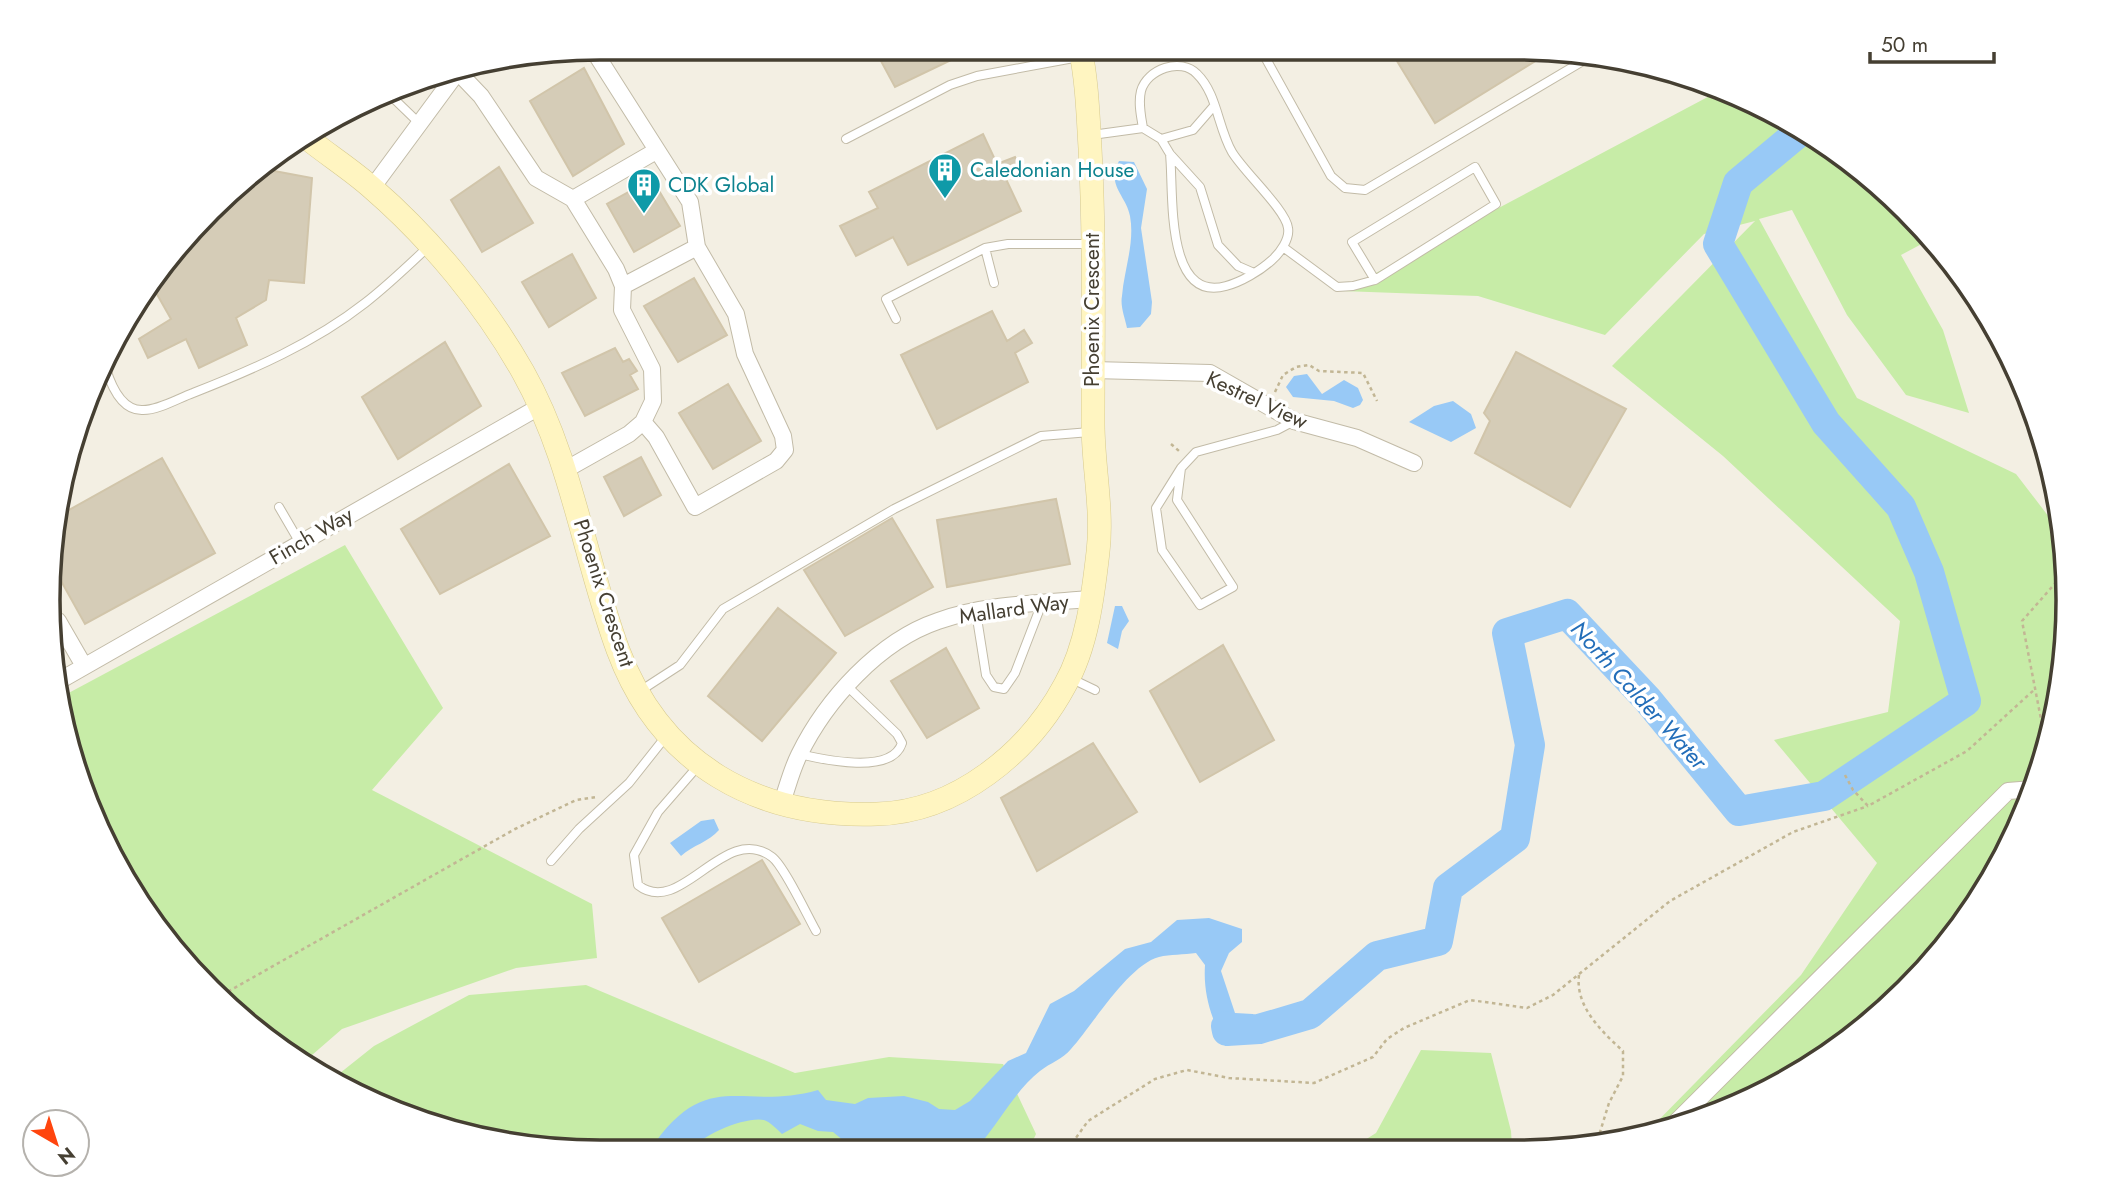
<svg xmlns="http://www.w3.org/2000/svg" width="2115" height="1199" viewBox="0 0 2115 1199" font-family="Jost,sans-serif">
<rect width="100%" height="100%" fill="#f3efe3"/>
<path fill="#c7eca7" d="M 1719,91 L 1792,121 L 1880,185 L 1931,239 L 1901,255 L 1943,330 L 1969,413 L 1906,395 L 1847,315 L 1792,210 L 1759,219 L 1857,398 L 2016,474 L 2062,534 L 2067,564 L 2063,672 L 2038,777 L 1994,876 L 1906,990 L 1822,1059 L 1693,1122 L 1645,1134 L 1801,975 L 1877,863 L 1774,740 L 1888,712 L 1900,621 L 1723,456 L 1612,366 L 1755,221 L 1704,234 L 1605,335 L 1478,296 L 1342,291 Z
M 345,545 L 443,708 L 372,790 L 592,904 L 597,958 L 516,968 L 342,1029 L 304,1062 L 184,963 L 89,810 L 63,696 Z
M 586,985 L 795,1073 L 889,1057 L 1003,1064 L 1036,1134 L 1029,1149 L 564,1151 L 422,1123 L 330,1081 L 374,1046 L 469,995 Z
M 1421,1050 L 1491,1053 L 1511,1131 L 1512,1147 L 1352,1148 L 1376,1133 Z"/>
<path fill="#98c9f6" d="M 1119,161 L 1134,162 L 1147,189 L 1141,228 L 1152,302 L 1151,314 L 1140,327 L 1127,328 C 1125,318 1120,306 1122,296 C 1124,270 1135,243 1130,216 C 1126,195 1106,186 1119,161 Z
M 1307,374 L 1322,394 L 1344,380 L 1358,388 L 1363,400 L 1360,405 L 1353,408 L 1334,401 L 1293,397 L 1286,387 L 1294,376 Z
M 1453,401 L 1471,414 L 1476,428 L 1451,442 L 1409,422 L 1434,406 Z
M 1115,606 L 1122,606 L 1129,621 L 1122,631 L 1118,649 L 1107,643 Z
M 714,819 L 719,830 C 709,842 693,845 681,856 L 670,843 L 701,821 Z
M 1209,918 L 1242,929 L 1242,942 L 1229,953 L 1221,971 L 1235,1013 L 1253,1014 L 1265,1033 L 1257,1040 L 1225,1046 C 1212,1019 1203,996 1205,965 L 1196,953 C 1184,955 1170,954 1159,957 C 1128,965 1092,1026 1071,1049 C 1063,1059 1050,1063 1040,1071 C 1017,1089 1001,1119 982,1142 L 969,1149 L 865,1150 L 850,1146 L 833,1132 L 818,1131 L 800,1124 L 782,1134 C 777,1129 770,1122 764,1120 C 747,1116 699,1135 693,1150 L 650,1150 C 707,1065 741,1112 818,1090 L 826,1100 L 855,1104 L 868,1098 L 904,1096 L 928,1102 L 939,1109 L 955,1110 L 970,1101 L 1008,1061 L 1026,1053 L 1050,1004 L 1074,991 L 1125,949 L 1151,942 L 1177,920 Z"/>
<g fill="none" stroke-linecap="round" stroke-linejoin="round">
<path stroke="#98c9f6" stroke-width="30" d="M 1226,1026 L 1227,1031 L 1259,1029 L 1310,1014 L 1377,956 L 1438,941 L 1448,888 L 1515,838 L 1530,745 L 1507,633 L 1567,614 L 1647,699 L 1739,811 L 1824,796 L 1966,701 L 1929,572 L 1901,507 L 1826,423 L 1718,244 L 1738,183 L 1803,129"/>
</g>
<path fill="#d5ccb7" stroke="#d1c5aa" stroke-width="2" d="M 874,48 L 976,48 L 895,87 Z
M 1389,48 L 1551,48 L 1555,49 L 1435,123 Z
M 584,68 L 624,144 L 573,176 L 530,101 Z
M 983,134 L 997,164 L 1015,157 L 1020,168 L 1005,177 L 1021,211 L 908,265 L 893,237 L 856,256 L 840,226 L 878,208 L 869,192 Z
M 262,163 L 269,170 L 312,178 L 304,283 L 269,280 L 266,300 L 236,318 L 247,345 L 199,368 L 186,339 L 148,358 L 139,339 L 171,319 L 154,289 L 165,267 Z
M 499,167 L 533,223 L 482,252 L 451,200 Z
M 652,179 L 680,226 L 634,252 L 607,204 Z
M 572,254 L 596,298 L 549,327 L 522,282 Z
M 694,278 L 727,335 L 678,362 L 644,306 Z
M 992,311 L 1007,341 L 1024,330 L 1032,343 L 1015,353 L 1028,382 L 937,429 L 901,355 Z
M 445,342 L 481,406 L 398,459 L 362,397 Z
M 615,348 L 623,362 L 629,359 L 637,371 L 630,375 L 638,389 L 585,416 L 562,373 Z
M 1516,352 L 1626,409 L 1570,507 L 1475,453 L 1490,421 L 1484,413 Z
M 728,384 L 761,441 L 713,469 L 679,413 Z
M 641,457 L 661,495 L 624,516 L 604,477 Z
M 162,458 L 215,553 L 85,624 L 55,570 L 60,515 Z
M 509,464 L 550,536 L 440,594 L 401,529 Z
M 1056,499 L 1070,564 L 947,587 L 937,520 Z
M 892,518 L 933,587 L 845,636 L 804,570 Z
M 778,608 L 836,653 L 762,741 L 708,696 Z
M 1223,645 L 1274,740 L 1200,782 L 1150,691 Z
M 946,648 L 979,708 L 927,738 L 891,681 Z
M 1093,743 L 1137,812 L 1037,871 L 1001,798 Z
M 762,860 L 800,924 L 699,982 L 662,918 Z"/>
<g fill="none" stroke-linecap="round" stroke-linejoin="round">
<g stroke="#c2bba7" stroke-width="10">
<path id="lane" d="M 1260,48 L 1331,176 L 1345,188 L 1365,190 L 1593,55
M 389,94 L 420,124
M 1143,128 C 1141,116 1138,103 1141,91 C 1147,69 1181,57 1197,74 C 1217,93 1218,128 1232,152 C 1244,172 1286,210 1288,228 C 1290,239 1280,253 1272,260 C 1260,271 1241,282 1226,286 C 1164,303 1174,190 1170,154
M 1092,135 L 1143,128 L 1161,139 L 1170,154 L 1200,187 L 1218,245 L 1238,266 L 1254,273
M 846,139 L 950,85 L 977,76 L 1079,57
M 1161,139 L 1193,130 L 1213,107
M 1283,247 L 1337,287 L 1353,286 L 1375,280 L 1496,204 L 1475,167 L 1352,242 L 1375,280
M 985,248 L 994,283
M 896,319 L 886,299 L 985,248 L 1008,244 L 1092,244
M 106,369 C 111,385 122,411 143,410 C 159,410 179,398 193,393 C 252,370 314,343 365,303 C 387,286 408,266 429,246
M 1181,468 L 1156,508 L 1162,550 L 1200,605 L 1233,587 L 1177,500 L 1181,468 L 1196,452 L 1277,430 L 1294,421
M 279,507 L 300,543
M 976,612 L 986,675 L 994,687 L 1004,689 L 1015,673 L 1042,603
M 1072,679 L 1095,690
M 640,691 L 680,665 L 723,609 L 894,509 L 1041,436 L 1090,432
M 799,754 C 825,760 892,775 902,743 L 897,734 L 846,685
M 698,766 L 658,812 L 634,855 L 638,885 C 681,919 724,821 772,857 C 784,866 807,915 816,931
M 551,861 L 579,829 L 629,783 L 667,735"/>
</g>
<g stroke="#c2bba7" stroke-width="18">
<path id="street" d="M 592,48 L 690,202 L 697,247 L 736,314 L 745,354 L 783,436 L 785,450 L 776,461 L 695,507 L 656,437 L 643,422
M 458,72 L 481,96 L 536,178 L 573,199 L 616,269 L 623,286 L 622,310 L 652,369 L 653,401 L 643,422 L 629,434 L 565,470
M 372,188 L 459,70
M 573,199 L 656,151
M 623,286 L 697,247
M 1093,370 L 1210,373 L 1294,421 L 1357,438 L 1414,463
M 58,621 L 84,666
M 59,681 L 539,407
M 781,805 C 787,789 791,771 799,755 C 826,700 879,641 938,621 C 985,604 1041,603 1091,599
M 1670,1128 L 2008,791 L 2033,789"/>
</g>
<g stroke="#d7ca8e" stroke-width="24">
<path id="secondary" d="M 307,138 C 328,155 352,170 372,188 C 431,239 485,305 523,372 C 572,459 584,558 618,650 C 661,765 757,818 877,814 C 957,812 1029,752 1065,685 C 1087,646 1093,596 1098,552 C 1103,510 1093,466 1093,424 C 1093,332 1095,240 1090,148 C 1088,115 1087,80 1080,48"/>
</g>
<path stroke="#c2b694" stroke-width="2.5" stroke-dasharray="3.5 3.5" stroke-linecap="butt" d="M 1275,392 L 1283,375 L 1296,367 L 1309,365 L 1319,371 L 1363,373 L 1377,401
M 1171,444 L 1179,451
M 2046,745 L 2022,621 L 2066,571
M 1845,775 L 1853,790 L 1868,806 L 1967,751 L 2035,689
M 1579,975 C 1575,1006 1601,1031 1623,1051 L 1623,1076 L 1609,1103 L 1596,1145
M 222,995 L 515,829 L 576,800 L 596,797
M 1068,1149 L 1088,1121 L 1155,1079 L 1187,1070 L 1229,1078 L 1314,1083 L 1373,1057 L 1387,1039 L 1404,1028 L 1470,1000 L 1527,1008 L 1553,995 L 1670,901 L 1793,832 L 1868,806"/>
<use href="#lane" stroke="#fff" stroke-width="8"/>
<use href="#street" stroke="#fff" stroke-width="16"/>
<use href="#secondary" stroke="#fff5c1" stroke-width="23"/>
</g>
<defs>
<g id="building-pin" transform="scale(1.75)"><path d="M0 17L-7.5 6A9.5 9.5 0 1 1 7.5 6Z" fill="#0f9aa8" stroke="#fff"/><path d="M-4-6H4V6H1V3H-1V6H-4ZM-2.5-4.3h1.7v1.8h-1.7ZM.8-4.3h1.7v1.8H.8ZM-2.5-1h1.7V.8h-1.7ZM.8-1h1.7V.8H.8Z" fill="#fff"/></g>
</defs>
<g fill-rule="evenodd">
<use href="#building-pin" x="945" y="170"/>
<use href="#building-pin" x="644" y="185"/>
</g>
<g text-anchor="middle" dominant-baseline="central" stroke-width="7" stroke-linejoin="round" paint-order="stroke">
<g font-size="21" fill="#0d838f" stroke="#fff" text-anchor="start">
<text x="970" y="170">Caledonian House</text>
<text x="668" y="185">CDK Global</text>
</g>
<g font-size="21" fill="#453f32" stroke="#fff">
<text transform="translate(1092 310) rotate(-90)">Phoenix Crescent</text>
<text transform="translate(1257 400) rotate(25)">Kestrel View</text>
<text transform="translate(311 536) rotate(-30)">Finch Way</text>
<text transform="translate(604 593) rotate(72)">Phoenix Crescent</text>
<text transform="translate(1014 609) rotate(-8)">Mallard Way</text>
</g>
<g font-size="23" font-style="italic" fill="#236eb9" stroke="#fff">
<text transform="translate(1639 695) rotate(48)">North Calder Water</text>
</g>
</g>
<path d="M0 0H2115V1199H0ZM600 60H1516A540 540 0 0 1 2056 600V600A540 540 0 0 1 1516 1140H600A540 540 0 0 1 60 600V600A540 540 0 0 1 600 60Z" fill="#fff" fill-rule="evenodd"/>
<path fill="none" stroke="#453f32" stroke-width="3.5" d="M600 60H1516A540 540 0 0 1 2056 600V600A540 540 0 0 1 1516 1140H600A540 540 0 0 1 60 600V600A540 540 0 0 1 600 60Z"/>
<g transform="translate(56 1143) rotate(141)"><circle r="33" fill="#ffffff" stroke="#b5b2ad" stroke-width="2"/>
<path d="M0-5L12 26L0 18L-12 26Z" fill="#ff450e"/>
<text y="-10" font-size="19" font-weight="bold" text-anchor="middle" fill="#453f32">N</text>
</g>
<path d="M1870 52v10h124v-10" fill="none" stroke="#453f32" stroke-width="3.5"/>
<text x="1881" y="52" font-size="21" fill="#453f32" stroke="#ffffff" stroke-width="5" paint-order="stroke">50 m</text>
</svg>
